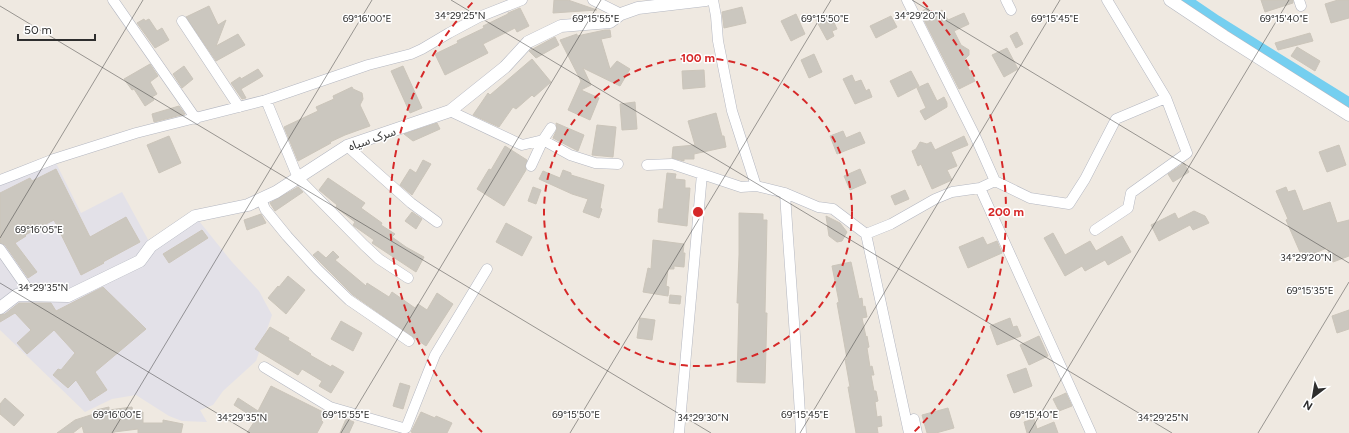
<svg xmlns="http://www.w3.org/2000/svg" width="1349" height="433" viewBox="0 0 1349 433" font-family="Figtree,'Noto Sans Arabic',sans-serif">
<rect width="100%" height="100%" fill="#efe9e1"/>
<path fill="#e3e1e8" d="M 54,159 L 81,213 L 122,192 L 151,245 L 195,216 L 232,262 L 259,291 L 272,315 L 256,361 L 223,391 L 213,405 L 200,410 L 207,422 L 182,421 L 169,416 L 136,395 L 112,399 L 85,412 L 0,330 L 0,180 Z"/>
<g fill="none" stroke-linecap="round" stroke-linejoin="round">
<path stroke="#75cff0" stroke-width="11" d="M 1186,0 L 1217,21 L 1349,103"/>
</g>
<path fill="#cbc7bf" stroke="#cbc5ba" d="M 554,0 L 568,0 L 597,10 L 553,13 Z
M 1261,0 L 1293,0 L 1293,3 L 1265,12 Z
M 1338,0 L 1349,0 L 1349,18 L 1331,23 L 1325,4 Z
M 209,6 L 218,25 L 226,20 L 216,46 L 238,34 L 245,45 L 216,61 L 186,17 Z
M 742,7 L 746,23 L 724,28 L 722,12 Z
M 520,8 L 529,26 L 517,32 L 515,28 L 483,44 L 488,53 L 445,75 L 435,54 L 458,43 L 457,41 L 484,28 L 483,26 L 508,14 L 508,13 Z
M 928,8 L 932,16 L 942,10 L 948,20 L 964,13 L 969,24 L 954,31 L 961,45 L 969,50 L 969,55 L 964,60 L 975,81 L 959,89 L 920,12 Z
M 796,14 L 805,34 L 791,41 L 781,21 Z
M 824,16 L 826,19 L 831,16 L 837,29 L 832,31 L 834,36 L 827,40 L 816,20 Z
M 891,16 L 897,27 L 876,38 L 870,26 Z
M 144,19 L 145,21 L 149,19 L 157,31 L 162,28 L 169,40 L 155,48 L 137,23 Z
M 605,30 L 610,30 L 611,37 L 601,39 L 610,69 L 617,61 L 630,69 L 620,86 L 583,68 L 591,85 L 581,90 L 599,98 L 590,120 L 568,110 L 581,81 L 560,40 L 577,34 L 577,36 Z
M 1017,32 L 1023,44 L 1016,48 L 1010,36 Z
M 1310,33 L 1313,41 L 1278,50 L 1275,43 Z
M 555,37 L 559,45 L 536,58 L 529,51 Z
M 1297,47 L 1320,61 L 1315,71 L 1291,56 Z
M 1007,48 L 1018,69 L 1004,77 L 992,55 Z
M 814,54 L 822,72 L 809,78 L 801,60 Z
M 532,59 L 551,82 L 534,97 L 532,95 L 516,109 L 513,107 L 499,127 L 473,115 L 488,93 L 490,95 Z
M 150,64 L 158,76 L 150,82 L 157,94 L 152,97 L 154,100 L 145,106 L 134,89 L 132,90 L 124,79 Z
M 184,66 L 193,79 L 182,88 L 173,74 Z
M 403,66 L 422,108 L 410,113 L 391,71 Z
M 258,69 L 263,76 L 241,89 L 246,98 L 242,99 L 231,83 L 240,77 L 241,79 Z
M 704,70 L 705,87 L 683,89 L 682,71 Z
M 911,71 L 919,86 L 898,97 L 890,81 Z
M 852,75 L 855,82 L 861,80 L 866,91 L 869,89 L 872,97 L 855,104 L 843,79 Z
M 928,83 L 937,101 L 944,97 L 947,103 L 947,107 L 925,120 L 920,111 L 926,108 L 917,88 Z
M 352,87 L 353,89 L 362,93 L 363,99 L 360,105 L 370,126 L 345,135 L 330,142 L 331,143 L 298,161 L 284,127 L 318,111 L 316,107 L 334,99 L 333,96 Z
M 635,102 L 637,129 L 622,130 L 620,104 Z
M 179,106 L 185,114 L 154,122 L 152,114 Z
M 716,113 L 722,136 L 724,136 L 726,147 L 694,154 L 694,159 L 684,159 L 684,161 L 672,158 L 673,147 L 695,145 L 688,121 Z
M 437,123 L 440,129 L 413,141 L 404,134 Z
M 556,123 L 584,135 L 578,151 L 553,138 L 557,129 Z
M 597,125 L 616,127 L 613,157 L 592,155 Z
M 843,131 L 846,138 L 860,132 L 865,143 L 837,154 L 830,136 Z
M 169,136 L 181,163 L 159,173 L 147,145 Z
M 964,136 L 968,145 L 951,152 L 957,166 L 947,170 L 952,180 L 932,189 L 921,164 L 918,166 L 912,151 L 916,149 L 920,142 L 927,144 L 931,142 L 935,150 Z
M 1339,145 L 1346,165 L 1327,172 L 1319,152 Z
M 505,146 L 527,160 L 525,166 L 526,170 L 504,206 L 477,189 L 489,169 L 491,170 Z
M 423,160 L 431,164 L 412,195 L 400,185 L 410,169 L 416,173 Z
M 1184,163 L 1189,172 L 1173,182 L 1168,174 Z
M 56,169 L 90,237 L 126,217 L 140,242 L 103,262 L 104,263 L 81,275 L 54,220 L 25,235 L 26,236 L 15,243 L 37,272 L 28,278 L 5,245 L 0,243 L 0,193 L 30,178 L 32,181 Z
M 860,169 L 866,183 L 850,190 L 844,176 Z
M 563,170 L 571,173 L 571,175 L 604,185 L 600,208 L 602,209 L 599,218 L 583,212 L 588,199 L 572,194 L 539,179 L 543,171 L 560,178 Z
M 667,173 L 676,174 L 675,179 L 685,180 L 685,188 L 690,188 L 687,226 L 658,222 L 659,209 L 663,209 Z
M 328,178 L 365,203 L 361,208 L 382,223 L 381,225 L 395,234 L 392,237 L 406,247 L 424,257 L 416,272 L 372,243 L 374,240 L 354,226 L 353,225 L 355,222 L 338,209 L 336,207 L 337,205 L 319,190 Z
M 298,187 L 303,192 L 275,211 L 270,203 Z
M 533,187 L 541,190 L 536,204 L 528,201 Z
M 1286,187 L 1288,192 L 1295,190 L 1303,211 L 1330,202 L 1337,223 L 1349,220 L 1349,256 L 1333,262 L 1327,248 L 1305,257 L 1302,251 L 1300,252 L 1289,227 L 1286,220 L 1288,219 L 1276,191 Z
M 905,190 L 909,199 L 895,205 L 891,196 Z
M 1194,211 L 1205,216 L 1209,223 L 1193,230 L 1190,225 L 1159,241 L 1151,225 L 1175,213 L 1178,219 Z
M 412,212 L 422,219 L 416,229 L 405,221 Z
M 739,213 L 763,214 L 763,220 L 767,220 L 765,313 L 767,313 L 765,383 L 737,382 L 739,303 L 737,303 L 739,255 Z
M 261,214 L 266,223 L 247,230 L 244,220 Z
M 826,216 L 840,223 L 847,232 L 842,241 L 837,242 L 829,236 Z
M 506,223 L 532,237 L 522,256 L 496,242 Z
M 202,230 L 208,238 L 169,263 L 163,254 Z
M 1053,233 L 1065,255 L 1090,241 L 1096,251 L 1122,236 L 1131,252 L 1108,265 L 1105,260 L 1085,271 L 1082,266 L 1065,276 L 1044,238 Z
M 983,237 L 987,245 L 997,241 L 1002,253 L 968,268 L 959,247 Z
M 653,240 L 684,244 L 683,253 L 685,253 L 684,267 L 674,266 L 674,269 L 668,269 L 666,286 L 669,287 L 668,296 L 643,292 L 648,268 L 651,269 Z
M 318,251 L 326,258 L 333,251 L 339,257 L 335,260 L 366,286 L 367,283 L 389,297 L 392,292 L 415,308 L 418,304 L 427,310 L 437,293 L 453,304 L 426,346 L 353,295 L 313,255 Z
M 851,262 L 859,299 L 862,298 L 863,307 L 865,306 L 867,317 L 862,318 L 866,337 L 867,336 L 869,347 L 867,348 L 870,367 L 872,366 L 874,375 L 871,375 L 874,391 L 876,391 L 878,401 L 875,402 L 877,417 L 881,416 L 882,426 L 877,427 L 878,433 L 856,433 L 848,387 L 850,387 L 845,359 L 847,359 L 837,303 L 839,302 L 832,266 Z
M 288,276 L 305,290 L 286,314 L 268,298 L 278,286 L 279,287 Z
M 103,287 L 146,329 L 95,372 L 107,390 L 90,401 L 76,380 L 68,388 L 53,375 L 58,369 L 61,370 L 75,353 L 54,330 L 27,354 L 17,343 L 31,330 L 15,313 L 0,322 L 0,315 L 5,314 L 19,303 L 51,303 L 56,311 Z
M 670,295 L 681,296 L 680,304 L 669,303 Z
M 1349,310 L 1349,329 L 1337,333 L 1332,316 Z
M 640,318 L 655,320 L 652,340 L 637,338 Z
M 1010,318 L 1013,327 L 1017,326 L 1021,336 L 997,345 L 990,326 Z
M 341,321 L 362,333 L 353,351 L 331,339 Z
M 270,327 L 289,338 L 288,340 L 311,354 L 310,355 L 331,367 L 332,365 L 344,372 L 331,393 L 319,386 L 322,381 L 302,369 L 298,375 L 255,349 Z
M 1039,336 L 1048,356 L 1029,365 L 1020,345 Z
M 1026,368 L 1032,386 L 1014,393 L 1007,375 Z
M 400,383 L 410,386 L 403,409 L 393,406 Z
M 271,386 L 325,413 L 321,420 L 323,422 L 317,433 L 247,433 L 256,419 L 234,405 L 238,398 L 258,411 Z
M 1066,393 L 1072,406 L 1059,411 L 1053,399 Z
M 5,398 L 24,415 L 14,426 L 0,414 L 0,404 Z
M 109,407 L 109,410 L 132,407 L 133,412 L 143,412 L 143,423 L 163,423 L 163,420 L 183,424 L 181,433 L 138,433 L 138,429 L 114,432 L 114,433 L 84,433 L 82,426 L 73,433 L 57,433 L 75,420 L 97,413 L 96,410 Z
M 948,408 L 954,428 L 936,433 L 927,433 L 922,415 Z
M 421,412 L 435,418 L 436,416 L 452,423 L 447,433 L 414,433 L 411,432 Z
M 346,419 L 354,422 L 349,433 L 340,433 Z
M 1034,419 L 1037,429 L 1054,422 L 1058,433 L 1027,433 L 1024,422 Z"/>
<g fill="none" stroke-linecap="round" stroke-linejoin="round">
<g stroke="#b4b7c1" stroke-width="11">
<path id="minor" d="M 113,0 L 196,119
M 593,0 L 621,14
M 713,0 L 716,16 L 718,41 L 732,111 L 756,186 L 785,193 L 818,207 L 833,209 L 866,234 L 909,433
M 1006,0 L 1011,10
M 1299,0 L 1301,6
M 182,21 L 239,107
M 266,100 L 298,178 L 364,245 L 379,259 L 408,278
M 450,111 L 522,145 L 543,140 L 570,155 L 595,163 L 618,164
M 347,146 L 411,203 L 437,222
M 647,165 L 672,164 L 741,187 L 756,186
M 531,166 L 543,140 L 551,128
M 0,180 L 16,174 L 54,159 L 136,133 L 266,100 L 368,65 L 411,54 L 422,49 L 449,33 L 479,17 L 522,0
M 995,181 L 1030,198 L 1069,204 L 1085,179 L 1116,119 L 1166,98
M 980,188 L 1091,433
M 785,193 C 790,273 797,353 801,433
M 261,199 L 265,209 L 287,236 L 317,269 L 349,300 L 409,341
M 1095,230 L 1128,208 L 1131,193 L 1187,153 L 1166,98 L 1107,0
M 866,234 L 891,224 L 935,199 L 952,192 L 980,188 L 995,181 L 975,136 L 907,0
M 0,249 L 32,295
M 264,367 L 330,407 L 403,428 L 406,428 L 435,355 L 487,269
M 914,419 L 917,433
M 679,433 L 702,174"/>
</g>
<g stroke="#b4b7c1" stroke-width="13">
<path id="tertiary" d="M 1170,0 L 1224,36 L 1349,115
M 0,308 L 17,295 L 68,296 L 140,261 L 151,246 L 195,216 L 248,205 L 276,192 L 347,146 L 450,111 L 505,67 L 528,42 L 561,26 L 610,22 L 621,14 L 638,8 L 706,0"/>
</g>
<use href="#minor" stroke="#fff" stroke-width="10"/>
<use href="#tertiary" stroke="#fff" stroke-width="12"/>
</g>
<path fill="none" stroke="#2e2e2e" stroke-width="1" stroke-opacity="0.45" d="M 451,0 L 1172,433M 912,0 L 1349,263M 0,6 L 711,433M 0,238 L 143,0M 0,283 L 250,433M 112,433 L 372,0M 341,433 L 601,0M 570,433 L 831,0M 800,433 L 1060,0M 1029,433 L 1289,0M 1258,433 L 1349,282"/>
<g fill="none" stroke="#d62828" stroke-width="2" stroke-dasharray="7 5">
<circle cx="698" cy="212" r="154"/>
<path d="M482 432A308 308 0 0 1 473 2M923 2A308 308 0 0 1 914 432"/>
</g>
<g text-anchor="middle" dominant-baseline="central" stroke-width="3" stroke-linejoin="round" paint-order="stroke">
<g font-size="12" fill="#2e2e2e" stroke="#fff">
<text transform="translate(372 139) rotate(-19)">سرک سیاه</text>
</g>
</g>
<g font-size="10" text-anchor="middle" fill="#2e2e2e" stroke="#fff" stroke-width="3" stroke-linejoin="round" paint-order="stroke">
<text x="920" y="19">34°29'20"N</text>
<text x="460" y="19">34°29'25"N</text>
<text x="367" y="22">69°16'00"E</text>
<text x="596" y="22">69°15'55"E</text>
<text x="825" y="22">69°15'50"E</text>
<text x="1055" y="22">69°15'45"E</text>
<text x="1284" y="22">69°15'40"E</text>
<text x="39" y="233">69°16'05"E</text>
<text x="1306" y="261">34°29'20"N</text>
<text x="43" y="291">34°29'35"N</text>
<text x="1310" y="294">69°15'35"E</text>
<text x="117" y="418">69°16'00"E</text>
<text x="346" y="418">69°15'55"E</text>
<text x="576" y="418">69°15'50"E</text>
<text x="805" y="418">69°15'45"E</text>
<text x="1034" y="418">69°15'40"E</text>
<text x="242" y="421">34°29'35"N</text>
<text x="703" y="421">34°29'30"N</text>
<text x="1163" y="421">34°29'25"N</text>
</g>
<circle cx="698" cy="212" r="6" fill="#d62828" stroke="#fff" stroke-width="2"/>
<g font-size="12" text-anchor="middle" font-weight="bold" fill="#d62828" stroke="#fff" stroke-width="3" stroke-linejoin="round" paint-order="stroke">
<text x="698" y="62">100 m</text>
<text x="1006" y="216">200 m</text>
</g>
<g transform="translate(1313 397) rotate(211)" stroke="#ffffff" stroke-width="3" paint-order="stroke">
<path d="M0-3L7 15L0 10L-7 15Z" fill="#2e2e2e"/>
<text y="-6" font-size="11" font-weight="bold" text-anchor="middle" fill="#2e2e2e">N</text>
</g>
<path d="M18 34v6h77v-6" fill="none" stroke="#2e2e2e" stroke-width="2"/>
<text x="24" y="34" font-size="12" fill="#2e2e2e" stroke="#ffffff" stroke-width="3" paint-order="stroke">50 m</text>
</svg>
